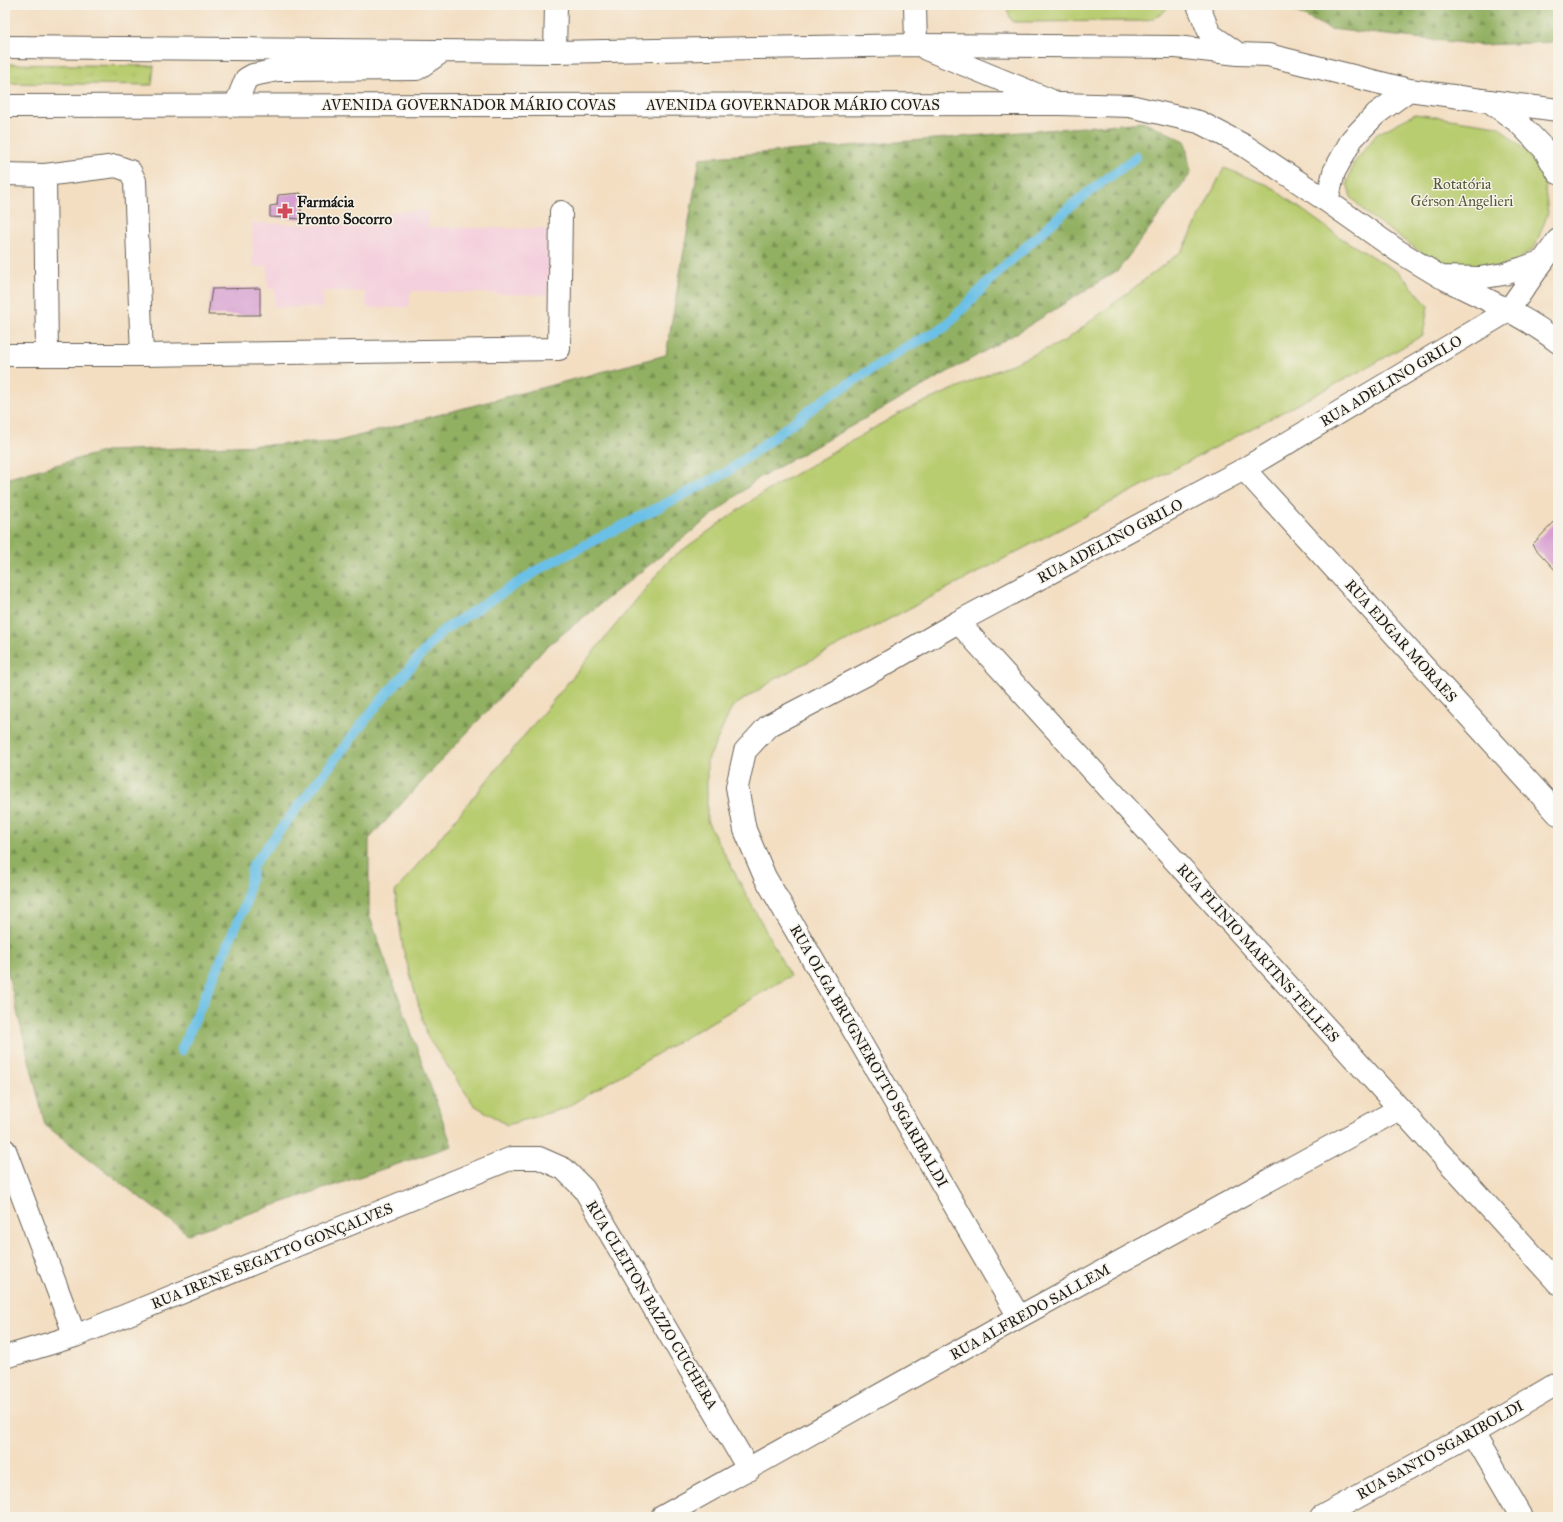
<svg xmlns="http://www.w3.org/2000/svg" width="1563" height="1522" viewBox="0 0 1563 1522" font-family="'IM FELL Great Primer',serif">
<defs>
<pattern id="grass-tufts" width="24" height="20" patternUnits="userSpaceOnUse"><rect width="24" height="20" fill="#b8cc6f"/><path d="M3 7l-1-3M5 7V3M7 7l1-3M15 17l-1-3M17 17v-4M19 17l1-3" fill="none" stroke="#9eaf60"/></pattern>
<pattern id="forest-firs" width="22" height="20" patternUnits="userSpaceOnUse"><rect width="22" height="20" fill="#92b062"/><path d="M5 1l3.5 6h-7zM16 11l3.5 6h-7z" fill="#768e50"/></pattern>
</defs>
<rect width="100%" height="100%" fill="#f7f3e8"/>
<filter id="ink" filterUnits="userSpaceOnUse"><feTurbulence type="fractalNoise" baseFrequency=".025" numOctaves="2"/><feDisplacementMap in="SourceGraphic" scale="8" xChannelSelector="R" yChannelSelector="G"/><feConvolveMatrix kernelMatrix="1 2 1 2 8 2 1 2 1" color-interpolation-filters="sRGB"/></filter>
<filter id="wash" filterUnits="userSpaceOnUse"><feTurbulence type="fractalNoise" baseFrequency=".012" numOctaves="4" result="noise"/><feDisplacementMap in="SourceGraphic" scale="16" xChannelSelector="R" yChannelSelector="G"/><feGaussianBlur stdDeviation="0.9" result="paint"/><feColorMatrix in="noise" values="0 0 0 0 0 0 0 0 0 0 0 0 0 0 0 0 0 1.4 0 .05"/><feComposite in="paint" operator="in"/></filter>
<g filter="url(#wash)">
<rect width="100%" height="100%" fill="#f3dec2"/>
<path fill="#f4cfdd" d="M 391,211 L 427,211 L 428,227 L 550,229 L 548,295 L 411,291 L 409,307 L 367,308 L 365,292 L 323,291 L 322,308 L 274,307 L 275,289 L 268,289 L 267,266 L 253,267 L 252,223 L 389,226 Z"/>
<path fill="url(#grass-tufts)" stroke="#6a7446" d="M 5,64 L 154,66 L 152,85 L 5,83 Z"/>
<path fill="url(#forest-firs)" stroke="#57663f" d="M 1283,5 L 1558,5 L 1558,42 L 1482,45 L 1330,29 Z
M 1145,122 L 1185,141 L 1191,173 L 1118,270 L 1017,333 L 759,478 L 546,647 L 369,839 L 369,915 L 452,1146 L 188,1234 L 45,1125 L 5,962 L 5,479 L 106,451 L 335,442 L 666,355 L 700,158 Z"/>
<path fill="#b8cc6f" stroke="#6a7446" d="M 1006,5 L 1169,5 C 1163,16 1153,19 1141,21 L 1013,22 L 1009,15 Z
M 1415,114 L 1498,126 L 1530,155 L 1544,182 L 1548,213 L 1535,247 L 1518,260 L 1497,267 L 1463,267 L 1429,258 L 1367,214 L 1351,197 L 1347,183 L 1354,163 L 1377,134 Z
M 1224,168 L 1268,185 L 1344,240 L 1400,273 L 1428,306 L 1423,335 L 1372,365 L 777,678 L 732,707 L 707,762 L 707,821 L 790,976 L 565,1108 L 507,1125 L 474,1105 L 428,1038 L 403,949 L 395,892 L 670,559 L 758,496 L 903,411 L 1065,341 L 1183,250 Z"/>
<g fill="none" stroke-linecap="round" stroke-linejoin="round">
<path stroke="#6bc0e7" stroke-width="10" d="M 181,1051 L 245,905 L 253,865 L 373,710 L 442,631 L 543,567 L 727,472 L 822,401 L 905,348 L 945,327 L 997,273 L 1073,204 L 1136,157"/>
</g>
<g id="blocks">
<path fill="#d69dd2" d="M 301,193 L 301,219 L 270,217 L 270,206 L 277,205 L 278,195 Z
M 260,288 L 260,315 L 208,315 L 212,289 Z
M 1558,518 L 1558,573 L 1532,545 Z"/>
</g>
</g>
<g filter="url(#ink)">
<use href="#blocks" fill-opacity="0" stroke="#676056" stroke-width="1"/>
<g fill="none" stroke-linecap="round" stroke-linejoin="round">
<g stroke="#676056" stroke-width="24">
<path id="minor" d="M 915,5 L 916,45
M 555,52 L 556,5
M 1489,101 L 1558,110
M 5,174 L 45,175 L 116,166 L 130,171 L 135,181 L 142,355
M 45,175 L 47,355
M 5,355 L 142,355 L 559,349 L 561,212
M 1244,469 L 1558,814
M 958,622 L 1558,1283
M 5,1150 L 75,1336
M 1019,1317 L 765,877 L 745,830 L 737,787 L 745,751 L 768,726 L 873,671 L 958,622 L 1244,469 L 1508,311 L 1543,261
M 5,1357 L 75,1336 L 512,1158 L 539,1158 L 564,1169 L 584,1189 L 749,1470
M 1473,1433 L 1522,1517
M 662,1517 L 1019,1317 L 1399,1109
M 1321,1517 L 1473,1433 L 1558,1383"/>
</g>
<g stroke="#676056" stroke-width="24">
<path id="major" d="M 1198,5 L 1210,34 L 1237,53
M 5,47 L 555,52 L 916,45 L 1176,47 L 1238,54 L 1268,55 L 1409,90 L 1489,101 L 1518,122 L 1544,149 L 1558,173
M 926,49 L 1050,100
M 1409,90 L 1376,114 L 1352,139 L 1334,172 L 1327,201 L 1398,251 L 1441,277 L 1479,278 L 1504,274 L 1523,268 L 1543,261 L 1558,240
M 5,106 L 1060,104 L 1130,106 L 1199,122 L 1245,146 L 1327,201
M 235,106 L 246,79 L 253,75 L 278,70 L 417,69 L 443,51
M 1447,280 C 1485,299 1525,316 1558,342"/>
</g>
<use href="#minor" stroke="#fff" stroke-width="22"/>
<use href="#major" stroke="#fff" stroke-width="22"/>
</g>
</g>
<defs>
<g id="pharmacy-bare" transform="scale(1.2)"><path d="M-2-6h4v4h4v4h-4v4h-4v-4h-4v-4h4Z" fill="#d1495b" stroke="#f7f3e8" stroke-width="2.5" paint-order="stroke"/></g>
</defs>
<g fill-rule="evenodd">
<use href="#pharmacy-bare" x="285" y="211"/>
</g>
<g text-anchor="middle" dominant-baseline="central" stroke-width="3" stroke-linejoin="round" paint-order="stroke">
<g font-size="15" fill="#1c1c1c" stroke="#f7f3e8">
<text x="469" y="105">AVENIDA GOVERNADOR MÁRIO COVAS</text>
<text x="793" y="105">AVENIDA GOVERNADOR MÁRIO COVAS</text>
<text transform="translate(1391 381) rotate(-31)">RUA ADELINO GRILO</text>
<text transform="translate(1110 541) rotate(-28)">RUA ADELINO GRILO</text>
<text transform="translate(1401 641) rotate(48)">RUA EDGAR MORAES</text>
<text transform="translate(1258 953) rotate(48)">RUA PLINIO MARTINS TELLES</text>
<text transform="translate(869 1056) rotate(60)">RUA OLGA BRUGNEROTTO SGARIBALDI</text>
<text transform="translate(272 1256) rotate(-22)">RUA IRENE SEGATTO GONÇALVES</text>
<text transform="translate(652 1305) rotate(59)">RUA CLEITON BAZZO CUCHERA</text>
<text transform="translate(1030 1312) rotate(-29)">RUA ALFREDO SALLEM</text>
<text transform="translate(1440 1450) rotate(-29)">RUA SANTO SGARIBOLDI</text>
</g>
<g font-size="15" fill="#535a39" stroke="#f7f3e8">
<text x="1462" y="184">Rotatória<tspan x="1462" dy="17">Gérson Angelieri</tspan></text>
</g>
<g font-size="15" font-weight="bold" fill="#1c1c1c" stroke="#f7f3e8" text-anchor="start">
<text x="297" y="202">Farmácia<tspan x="297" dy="17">Pronto Socorro</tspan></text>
</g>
</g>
<rect width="1563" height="1522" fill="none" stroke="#f7f3e8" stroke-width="20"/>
</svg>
